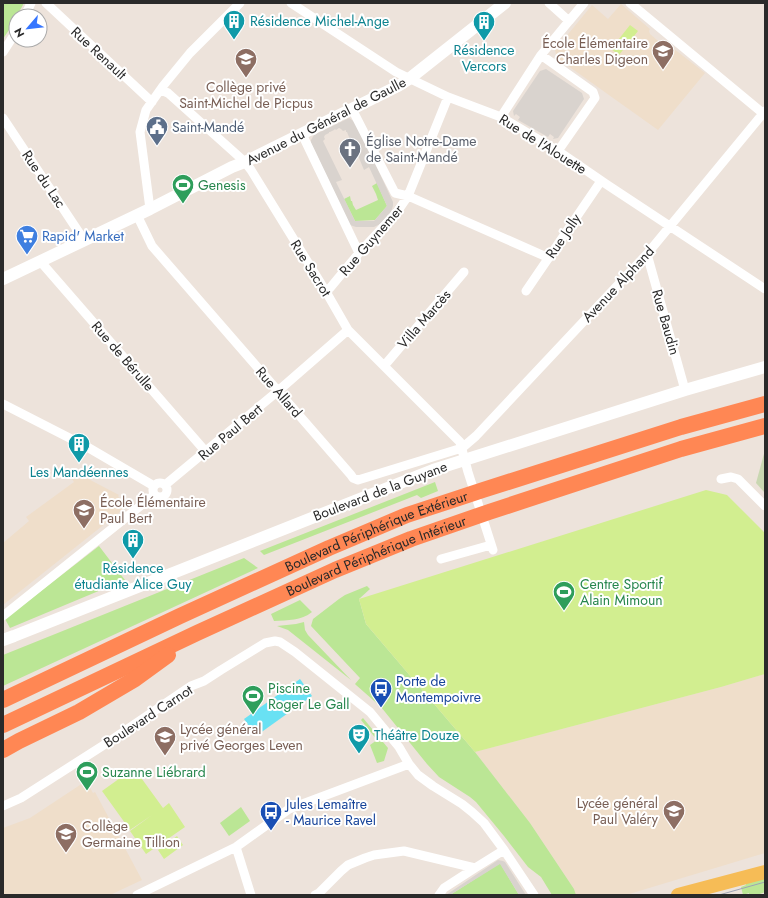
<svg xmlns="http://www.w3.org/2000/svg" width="768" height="898" viewBox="0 0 768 898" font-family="Jost,sans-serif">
<rect width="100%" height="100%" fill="#ede3db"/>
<path fill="#efdeca" d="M 621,4 L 650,29 L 649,31 L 650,34 L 664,46 L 669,45 L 705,73 L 658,130 L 557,58 L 555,50 L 592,5 L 608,19 Z
M 75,472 L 119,495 L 118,496 L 126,507 L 3,605 L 3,543 L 29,521 L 26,517 L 74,482 L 70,476 Z
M 765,674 L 765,853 L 626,895 L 576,895 L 574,889 L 530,823 L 475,752 L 721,687 Z
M 86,781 L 93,793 L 95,792 L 142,880 L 110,895 L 3,895 L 3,828 L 30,818 Z"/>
<path fill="#bbe695" d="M 3,3 L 24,3 L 17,16 L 16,16 C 14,24 8,31 3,39 Z
M 377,183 L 387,206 L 375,220 L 355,221 L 344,199 L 350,196 L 351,201 L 352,201 L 353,205 L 356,210 L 378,200 L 376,194 L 372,186 Z
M 435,482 L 438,491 L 421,498 L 417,495 L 264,555 L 260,551 Z
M 99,546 L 125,580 L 10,628 L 5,619 Z
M 244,558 L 258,568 L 3,686 L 3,655 Z
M 367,586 L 370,589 L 359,599 L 366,624 L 475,752 L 530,823 L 574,889 L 576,895 L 552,895 L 541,877 L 528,867 L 504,836 L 476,802 L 470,797 L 439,777 L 427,764 L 381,707 L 356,685 L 355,684 L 360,678 L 311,626 L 313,619 L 339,599 L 345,595 Z
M 300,600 L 312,612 C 301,621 288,620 274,621 L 271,614 Z
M 304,622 L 305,630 L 308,635 L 351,680 L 288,630 L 277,626 L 296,624 Z
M 363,718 L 388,748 L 384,761 L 377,763 L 370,745 L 377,740 L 361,720 Z
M 241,807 L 250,821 L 229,836 L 220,823 Z
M 500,863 L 519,895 L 450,895 Z
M 765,877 L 765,892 L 757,895 L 749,895 L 749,893 L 743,895 L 741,887 L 746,885 L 745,881 Z"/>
<path fill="#c9d7b1" d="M 765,450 L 765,493 L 756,483 Z"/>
<path fill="#d2ee90" d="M 630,25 L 638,31 L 619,55 L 611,49 Z
M 706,490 L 727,495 L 765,533 L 765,674 L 721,687 L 475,752 L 366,624 L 359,599 Z
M 134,768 L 163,808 L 169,803 L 185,827 L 146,854 L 130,831 L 152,815 L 130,830 L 102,791 Z
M 177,836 L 183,845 L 164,859 L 158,850 Z"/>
<path fill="#d9d3ce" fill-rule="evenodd" d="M 546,69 L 582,93 L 584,99 L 558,138 L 553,139 L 554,137 L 550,134 L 548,137 L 518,120 L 520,117 L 516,114 L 514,116 L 513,111 L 540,71 Z
M 349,118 L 352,120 L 356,123 L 393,202 L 393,206 L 391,212 L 380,224 L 374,227 L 356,227 L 350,225 L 311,143 L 311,140 L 314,135 L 347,119 ZM 339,128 L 341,129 L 343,131 L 346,130 L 346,132 L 347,132 L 351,142 L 354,146 L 364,170 L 369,167 L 387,206 L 375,220 L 374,221 L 355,221 L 336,182 L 342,180 L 323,141 L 325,139 L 324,137 L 325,135 L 329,133 L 329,132 L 330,132 L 334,130 L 335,129 L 336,130 Z
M 498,860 L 503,861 L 505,862 L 526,895 L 519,895 L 500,864 L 450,895 L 446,895 Z"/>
<path fill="#69e1f3" d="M 300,679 L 312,696 L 256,736 L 244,719 Z"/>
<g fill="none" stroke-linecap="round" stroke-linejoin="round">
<path stroke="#fff" stroke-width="9" d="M 46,3 L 152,102
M 291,3 L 396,72 L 448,97 L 501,117 L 558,151 L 606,184 L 765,289
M 549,3 L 569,21 L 584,3
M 630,3 L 765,115
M 25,16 L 31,3
M 3,52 L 16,32
M 541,55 L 593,92 L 595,98 L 558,151
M 161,90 L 168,93 L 245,162 L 251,170 L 325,290 L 348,330 L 460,442 L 468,472 L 493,550
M 352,109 L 395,193 L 408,196 L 549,258
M 501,117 L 541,55 L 569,21
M 3,118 L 84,240
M 302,134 L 359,253
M 150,209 L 140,132 L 146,110 L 163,86 L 190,53 L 240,3
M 137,215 L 152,246 L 351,475 L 353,478 L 358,480 L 462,448 L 476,436 L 647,254 L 765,111
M 647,254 L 685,390
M 40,261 L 206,452
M 325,290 L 330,288 L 359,253 L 397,212 L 408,196 L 448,97
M 526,291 L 601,181
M 384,366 L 464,272
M 3,404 L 89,448 L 154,486
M 721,479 L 731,477 L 738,479 L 765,506
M153 490a7 7 0 1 1 14 0a7 7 0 1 1-14 0Z
M 165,485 L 278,391 L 348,330
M 441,559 L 491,545
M 3,616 L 154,495
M 3,806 L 21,798 L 107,743 L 191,686 L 204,681 L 221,670 L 265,643 L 275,641 L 280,642 L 295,652 L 370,712 L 399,747 L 409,764 L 418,775 L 433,786 L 462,804 L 472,812 L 484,823 L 504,850 L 534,895
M 236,847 L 251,895
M 137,895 L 236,847 L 289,809 L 409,764
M 315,895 L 319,893 L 341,871 L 348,865 L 365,858 L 374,855 L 404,851 L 475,868 L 504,850
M 439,895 L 444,888 L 475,868"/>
<path stroke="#fff" stroke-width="12" d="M 3,279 L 150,209 L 232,167 L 245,162 L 398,86 L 409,79 L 505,3
M 3,640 L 14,636 L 433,470 L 685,390 L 765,367"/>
<path stroke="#f6bc56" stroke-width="14" d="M 678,895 L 765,872"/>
<g stroke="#ff8754" stroke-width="16">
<path id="s1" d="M 3,700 L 180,616 L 329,548 L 407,515 L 483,490 L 681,427 L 765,404"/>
<path id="s2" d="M 3,725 L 197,633 L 335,570 L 411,539 L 489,512 L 681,449 L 765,426"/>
<path d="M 3,750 L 19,741 L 79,712 L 135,679 L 168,655"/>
</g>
<path stroke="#9ea4b5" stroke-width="1" d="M 719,895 L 765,882"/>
</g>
<defs>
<g id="building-pin" transform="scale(1.15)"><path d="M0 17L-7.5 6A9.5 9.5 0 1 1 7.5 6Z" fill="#0f9aa8" stroke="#fff"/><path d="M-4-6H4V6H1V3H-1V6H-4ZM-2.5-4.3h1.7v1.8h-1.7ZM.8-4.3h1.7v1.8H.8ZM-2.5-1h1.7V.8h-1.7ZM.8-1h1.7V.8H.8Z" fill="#fff"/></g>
<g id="school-pin" transform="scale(1.15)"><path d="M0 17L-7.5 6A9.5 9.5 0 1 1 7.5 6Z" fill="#8d6e63" stroke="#fff"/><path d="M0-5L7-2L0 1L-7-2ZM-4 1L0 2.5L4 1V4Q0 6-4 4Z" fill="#fff"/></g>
<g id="civic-pin" transform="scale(1.15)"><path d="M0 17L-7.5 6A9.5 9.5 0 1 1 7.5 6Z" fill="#5c6f8a" stroke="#fff"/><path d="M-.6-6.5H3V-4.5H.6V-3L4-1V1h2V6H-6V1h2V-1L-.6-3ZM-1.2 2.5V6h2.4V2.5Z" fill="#fff"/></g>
<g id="church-pin" transform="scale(1.15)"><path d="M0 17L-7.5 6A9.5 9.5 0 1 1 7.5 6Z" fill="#6b7280" stroke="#fff"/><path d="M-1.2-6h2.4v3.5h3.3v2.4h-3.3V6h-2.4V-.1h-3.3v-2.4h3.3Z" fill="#fff"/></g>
<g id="stadium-pin" transform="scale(1.15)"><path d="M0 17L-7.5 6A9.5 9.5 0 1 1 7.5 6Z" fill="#2e9e5b" stroke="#fff"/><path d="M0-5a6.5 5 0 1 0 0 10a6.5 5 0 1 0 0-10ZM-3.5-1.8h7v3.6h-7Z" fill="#fff"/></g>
<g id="supermarket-pin" transform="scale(1.15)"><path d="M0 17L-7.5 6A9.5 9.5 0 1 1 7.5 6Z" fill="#3f7fe0" stroke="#fff"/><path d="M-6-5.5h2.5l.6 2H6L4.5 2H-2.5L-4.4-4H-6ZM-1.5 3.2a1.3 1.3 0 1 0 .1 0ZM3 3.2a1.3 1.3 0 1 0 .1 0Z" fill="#fff"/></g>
<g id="bus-pin" transform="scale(1.15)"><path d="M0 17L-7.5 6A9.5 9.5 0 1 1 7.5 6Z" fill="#1a4fb4" stroke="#fff"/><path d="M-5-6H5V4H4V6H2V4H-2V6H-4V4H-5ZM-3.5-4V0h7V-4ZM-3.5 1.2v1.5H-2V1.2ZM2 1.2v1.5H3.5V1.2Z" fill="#fff"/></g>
<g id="theatre-pin" transform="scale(1.15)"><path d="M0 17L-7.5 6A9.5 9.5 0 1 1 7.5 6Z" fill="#0f9aa8" stroke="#fff"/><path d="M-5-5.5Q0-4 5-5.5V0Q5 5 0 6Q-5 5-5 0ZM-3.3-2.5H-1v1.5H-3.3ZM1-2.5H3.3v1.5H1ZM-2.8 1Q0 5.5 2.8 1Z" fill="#fff"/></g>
</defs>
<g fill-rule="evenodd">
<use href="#building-pin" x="234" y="21"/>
<use href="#building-pin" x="484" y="22"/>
<use href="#school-pin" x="663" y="51"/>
<use href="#school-pin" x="246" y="59"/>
<use href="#civic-pin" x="157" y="127"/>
<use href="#church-pin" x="350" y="149"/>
<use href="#stadium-pin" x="183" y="185"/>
<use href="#supermarket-pin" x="27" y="236"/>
<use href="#building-pin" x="79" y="444"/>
<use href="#school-pin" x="84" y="510"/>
<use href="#building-pin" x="133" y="540"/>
<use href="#stadium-pin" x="564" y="592"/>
<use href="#bus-pin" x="381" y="689"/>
<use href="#stadium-pin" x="253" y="696"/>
<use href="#theatre-pin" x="359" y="735"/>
<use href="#school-pin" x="165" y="737"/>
<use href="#stadium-pin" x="87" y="772"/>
<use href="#school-pin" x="674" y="811"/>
<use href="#bus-pin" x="271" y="812"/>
<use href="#school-pin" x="66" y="834"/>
</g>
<g text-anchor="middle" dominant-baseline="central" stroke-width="4" stroke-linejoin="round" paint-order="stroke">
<g font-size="14" fill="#0d838f" stroke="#fff">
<text x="250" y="21" text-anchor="start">Résidence Michel-Ange</text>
<text x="484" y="50">Résidence<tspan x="484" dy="16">Vercors</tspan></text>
<text x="79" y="472">Les Mandéennes</text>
<text x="133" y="568">Résidence<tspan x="133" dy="16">étudiante Alice Guy</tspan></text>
<text x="374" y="735" text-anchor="start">Théâtre Douze</text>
</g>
<g font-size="14" fill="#785e54" stroke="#fff" text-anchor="start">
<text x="648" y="43" text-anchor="end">École Élémentaire<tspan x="648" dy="16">Charles Digeon</tspan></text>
<text x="246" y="87" text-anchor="middle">Collège privé<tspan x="246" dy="16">Saint-Michel de Picpus</tspan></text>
<text x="100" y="502">École Élémentaire<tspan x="100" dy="16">Paul Bert</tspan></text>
<text x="180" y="729">Lycée général<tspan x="180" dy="16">privé Georges Leven</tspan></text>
<text x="658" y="803" text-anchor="end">Lycée général<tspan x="658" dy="16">Paul Valéry</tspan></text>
<text x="82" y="826">Collège<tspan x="82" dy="16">Germaine Tillion</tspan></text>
</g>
<g font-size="14" fill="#2a2a2a" stroke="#fff">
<text transform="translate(99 53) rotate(43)">Rue Renault</text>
<text transform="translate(326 121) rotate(-27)">Avenue du Général de Gaulle</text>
<text transform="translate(543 144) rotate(32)">Rue de l'Alouette</text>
<text transform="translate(44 179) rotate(56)">Rue du Lac</text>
<text transform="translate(563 236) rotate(-56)">Rue Jolly</text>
<text transform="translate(371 240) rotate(-49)">Rue Guynemer</text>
<text transform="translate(311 268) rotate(58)">Rue Sacrot</text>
<text transform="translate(618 284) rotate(-47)">Avenue Alphand</text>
<text transform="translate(424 319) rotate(-49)">Villa Marcès</text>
<text transform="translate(666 322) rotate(74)">Rue Baudin</text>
<text transform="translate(123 356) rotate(49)">Rue de Bérulle</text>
<text transform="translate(279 392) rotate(49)">Rue Allard</text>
<text transform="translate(230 432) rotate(-40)">Rue Paul Bert</text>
<text transform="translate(380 491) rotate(-21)">Boulevard de la Guyane</text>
<text stroke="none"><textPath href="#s1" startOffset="410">Boulevard Périphérique Extérieur</textPath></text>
<text stroke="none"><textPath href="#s2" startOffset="410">Boulevard Périphérique Intérieur</textPath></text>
<text transform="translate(148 716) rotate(-33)">Boulevard Carnot</text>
</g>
<g font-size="14" fill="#4e5e75" stroke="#fff" text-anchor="start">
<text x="172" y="127">Saint-Mandé</text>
</g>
<g font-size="14" fill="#5b616d" stroke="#fff" text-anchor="start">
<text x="366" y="141">Église Notre-Dame<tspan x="366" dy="16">de Saint-Mandé</tspan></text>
</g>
<g font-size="14" fill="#27864d" stroke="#fff" text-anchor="start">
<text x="198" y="185">Genesis</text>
<text x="580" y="584">Centre Sportif<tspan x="580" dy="16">Alain Mimoun</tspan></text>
<text x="268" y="688">Piscine<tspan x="268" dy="16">Roger Le Gall</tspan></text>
<text x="102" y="772">Suzanne Liébrard</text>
</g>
<g font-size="14" fill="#366cbe" stroke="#fff" text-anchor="start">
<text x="42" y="236">Rapid' Market</text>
</g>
<g font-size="14" fill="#164399" stroke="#fff" text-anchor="start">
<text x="396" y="681">Porte de<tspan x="396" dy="16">Montempoivre</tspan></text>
<text x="286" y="804">Jules Lemaître<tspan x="286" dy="16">- Maurice Ravel</tspan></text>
</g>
</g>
<rect width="768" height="898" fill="none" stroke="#2a2a2a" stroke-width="8"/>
<g transform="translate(28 28) rotate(242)"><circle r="19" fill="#ffffff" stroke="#aaaaaa"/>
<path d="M0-3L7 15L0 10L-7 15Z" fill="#3676ff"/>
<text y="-6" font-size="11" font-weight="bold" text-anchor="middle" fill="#2a2a2a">N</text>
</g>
</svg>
